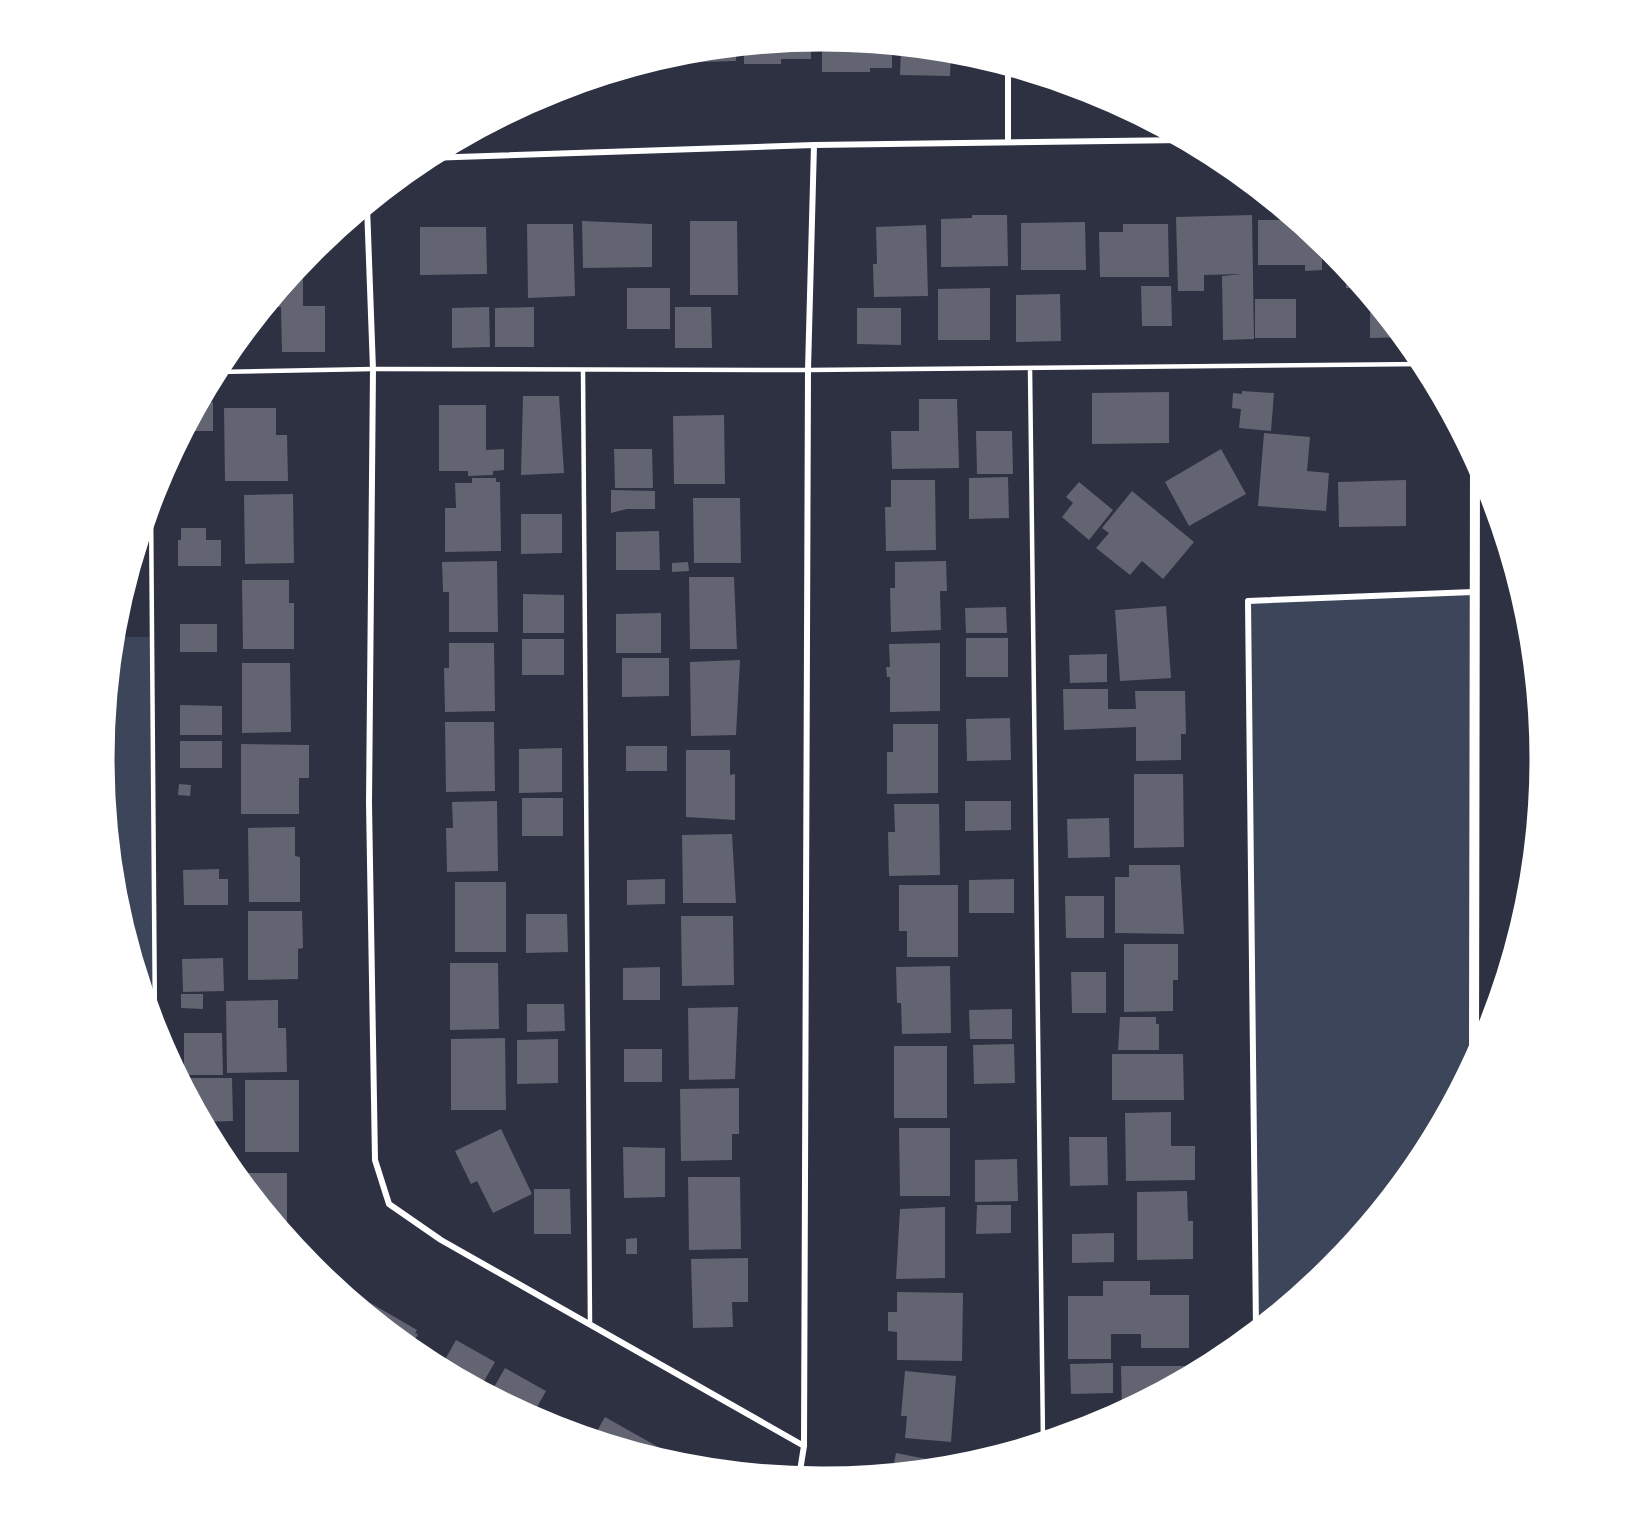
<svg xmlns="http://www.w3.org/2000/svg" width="1645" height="1518" viewBox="0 0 1645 1518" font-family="'DM Sans',sans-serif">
<rect width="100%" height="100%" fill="#2d3142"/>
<path fill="#3c4559" d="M 1473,592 L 1474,1060 L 1421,1159 L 1331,1268 L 1256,1330 L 1248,601 Z
M 115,637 L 150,637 L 155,1027 L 116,899 L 103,759 Z"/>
<path fill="#626471" d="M 822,39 L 892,46 L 892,68 L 870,68 L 870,72 L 822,72 Z
M 811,40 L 811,59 L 781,59 L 781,64 L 744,64 L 744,47 Z
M 901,47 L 951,52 L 950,76 L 900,75 Z
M 736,48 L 736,61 L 666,63 L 666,58 L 682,53 Z
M 658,60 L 658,70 L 627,70 Z
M 972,215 L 1007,215 L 1008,266 L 941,267 L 941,219 L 972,218 Z
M 1252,215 L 1254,339 L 1223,340 L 1222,276 L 1242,274 L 1204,275 L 1204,291 L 1178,291 L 1176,217 Z
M 1258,220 L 1295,220 L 1322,242 L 1322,270 L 1305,271 L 1305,265 L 1258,265 Z
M 582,221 L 652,224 L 652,267 L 583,268 Z
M 690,221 L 737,221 L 738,295 L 690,295 Z
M 1085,222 L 1086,270 L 1021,270 L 1021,223 Z
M 527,224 L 573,224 L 575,296 L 528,298 Z
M 1123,224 L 1168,224 L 1169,277 L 1100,277 L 1099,232 L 1123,232 Z
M 926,225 L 928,296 L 874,297 L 873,264 L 877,264 L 876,227 Z
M 420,227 L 486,227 L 487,274 L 420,275 Z
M 303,263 L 303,306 L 325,306 L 325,352 L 282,352 L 281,307 L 267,307 Z
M 1345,266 L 1355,279 L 1363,288 L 1346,288 Z
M 1141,286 L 1171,286 L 1172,326 L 1142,326 Z
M 627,288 L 670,288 L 670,329 L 627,329 Z
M 990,288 L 990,340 L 938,340 L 938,289 Z
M 1060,294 L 1061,341 L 1016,342 L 1016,295 Z
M 1370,296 L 1398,330 L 1403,337 L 1370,338 Z
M 1255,299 L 1296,299 L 1296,338 L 1255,338 Z
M 489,307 L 490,347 L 452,348 L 452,308 Z
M 534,307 L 534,347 L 495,347 L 495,308 Z
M 675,307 L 711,307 L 712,348 L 675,348 Z
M 857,308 L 901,308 L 901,345 L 857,344 Z
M 1242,391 L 1274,393 L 1271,431 L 1239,428 L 1241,409 L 1232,408 L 1233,393 L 1242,394 Z
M 1169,392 L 1169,443 L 1092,444 L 1092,393 Z
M 523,396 L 559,396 L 564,473 L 521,475 Z
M 919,399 L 957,399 L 959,468 L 892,469 L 891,431 L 919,431 Z
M 213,402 L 213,431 L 185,431 L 201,403 Z
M 439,405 L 486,405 L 486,450 L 504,449 L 504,470 L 493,471 L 493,475 L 468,476 L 468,471 L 439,471 Z
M 224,408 L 276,408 L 276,435 L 287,435 L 288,481 L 225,481 Z
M 724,415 L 725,484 L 674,484 L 673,416 Z
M 976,431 L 1012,431 L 1013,474 L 977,474 Z
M 1264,433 L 1310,437 L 1307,471 L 1329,473 L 1326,511 L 1258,506 Z
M 614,449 L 652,449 L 653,488 L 615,488 Z
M 1221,449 L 1246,494 L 1189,526 L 1165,482 Z
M 1008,477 L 1009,518 L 969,519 L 969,478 Z
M 472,478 L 496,478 L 496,482 L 500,482 L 501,551 L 445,552 L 445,508 L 456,508 L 455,483 L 472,483 Z
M 891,480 L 935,480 L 936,550 L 886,551 L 885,507 L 891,507 Z
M 1406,480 L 1406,526 L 1339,527 L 1338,482 Z
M 1079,482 L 1113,510 L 1089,540 L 1062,517 L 1073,503 L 1066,497 Z
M 611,490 L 655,491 L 655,509 L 627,509 L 611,513 Z
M 1132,491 L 1194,542 L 1163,579 L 1142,561 L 1130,575 L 1096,548 L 1109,533 L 1102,528 Z
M 293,494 L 294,563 L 245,564 L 244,495 Z
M 693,498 L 740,498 L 741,563 L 694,563 Z
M 521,514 L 562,514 L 562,553 L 521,554 Z
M 181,528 L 206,528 L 206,540 L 221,540 L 221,566 L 178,566 L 178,540 L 181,540 Z
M 659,531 L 660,570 L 616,570 L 616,532 Z
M 497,561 L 498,632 L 449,632 L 449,592 L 443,592 L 442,562 Z
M 946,561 L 947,591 L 940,591 L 941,630 L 891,632 L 890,588 L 895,588 L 895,562 Z
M 688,562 L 689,571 L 672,572 L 672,563 Z
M 689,577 L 734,577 L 737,649 L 690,649 Z
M 242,580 L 289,580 L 289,603 L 294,603 L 294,649 L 243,649 Z
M 523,594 L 564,595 L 564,633 L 523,633 Z
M 120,606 L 126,606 L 126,633 L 115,633 Z
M 1166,606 L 1171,678 L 1120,681 L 1115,610 Z
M 1006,607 L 1007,633 L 966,633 L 965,608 Z
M 661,613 L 661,653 L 616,653 L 616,614 Z
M 180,624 L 217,624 L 217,652 L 180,652 Z
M 966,638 L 1008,638 L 1008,677 L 966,677 Z
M 522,639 L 564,639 L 564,675 L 522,675 Z
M 449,643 L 494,643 L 495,711 L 445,712 L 444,668 L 449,668 Z
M 940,643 L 940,711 L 890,712 L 890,677 L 887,677 L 886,667 L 890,667 L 889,644 Z
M 1107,654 L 1107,682 L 1070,683 L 1069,655 Z
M 622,658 L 669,658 L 669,696 L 622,697 Z
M 740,660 L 736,735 L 691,736 L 690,662 Z
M 242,663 L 290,663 L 291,732 L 242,733 Z
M 1063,689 L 1108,689 L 1108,709 L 1136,709 L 1135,691 L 1185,691 L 1186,734 L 1181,734 L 1181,760 L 1136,761 L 1136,727 L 1064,730 Z
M 180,705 L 222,706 L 222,735 L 180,735 Z
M 1010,718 L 1011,760 L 967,761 L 966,719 Z
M 445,722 L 494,722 L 495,791 L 446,792 Z
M 893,724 L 938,724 L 938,793 L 887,794 L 887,752 L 893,752 Z
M 180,741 L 222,741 L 222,768 L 180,768 Z
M 241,744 L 309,745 L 309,778 L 299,778 L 299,814 L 241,814 Z
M 626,746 L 667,746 L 667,771 L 626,771 Z
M 562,748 L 562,792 L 519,793 L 519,749 Z
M 686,750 L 730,750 L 730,775 L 735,774 L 735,820 L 686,817 Z
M 1134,774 L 1183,774 L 1184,847 L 1134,848 Z
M 179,784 L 191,785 L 190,796 L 178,795 Z
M 522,798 L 563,798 L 563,836 L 522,836 Z
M 497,801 L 498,871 L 447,872 L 446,828 L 453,828 L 452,802 Z
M 965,801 L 1011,801 L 1011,830 L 965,831 Z
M 894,804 L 939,804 L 940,875 L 889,876 L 888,832 L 895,832 Z
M 1109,818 L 1110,857 L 1068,858 L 1067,819 Z
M 295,827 L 295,856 L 300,857 L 300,902 L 249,902 L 248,828 Z
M 732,834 L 736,903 L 683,903 L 682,835 Z
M 1129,865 L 1180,865 L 1184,934 L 1115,933 L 1115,877 L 1129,877 Z
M 219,869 L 219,879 L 228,879 L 228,905 L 184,905 L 183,870 Z
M 665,879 L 665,904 L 627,905 L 627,880 Z
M 1014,879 L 1014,913 L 969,913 L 969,880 Z
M 455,882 L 506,882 L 506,952 L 455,952 Z
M 899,885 L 958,885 L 958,957 L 907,957 L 907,931 L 899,931 Z
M 1065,896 L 1104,896 L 1104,938 L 1066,938 Z
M 248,911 L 302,911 L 303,948 L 298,949 L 298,979 L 248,980 Z
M 526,914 L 567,914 L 568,952 L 526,953 Z
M 681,916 L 733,916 L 734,985 L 682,986 Z
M 1124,944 L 1178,944 L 1178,980 L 1173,980 L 1173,1011 L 1124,1012 Z
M 223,958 L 224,991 L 183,992 L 182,959 Z
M 450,963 L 498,963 L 499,1029 L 450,1030 Z
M 950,966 L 951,1033 L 902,1034 L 901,1003 L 897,1003 L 896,967 Z
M 660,967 L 660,1000 L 623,1000 L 623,968 Z
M 1071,972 L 1106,972 L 1106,1013 L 1072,1013 Z
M 181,994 L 203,994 L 203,1009 L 181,1008 Z
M 278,1000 L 278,1028 L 286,1028 L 287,1072 L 227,1073 L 226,1001 Z
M 527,1004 L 564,1004 L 565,1031 L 527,1032 Z
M 738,1007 L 735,1079 L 689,1080 L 688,1008 Z
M 1012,1009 L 1012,1039 L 970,1039 L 969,1010 Z
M 1120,1017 L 1156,1017 L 1156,1024 L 1159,1024 L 1159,1050 L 1118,1050 Z
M 184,1033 L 222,1033 L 223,1075 L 184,1075 Z
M 505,1038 L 506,1110 L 451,1110 L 451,1039 Z
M 558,1039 L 558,1083 L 517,1084 L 517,1040 Z
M 1014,1044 L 1015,1083 L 974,1084 L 973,1045 Z
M 894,1046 L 947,1046 L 947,1118 L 894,1118 Z
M 624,1049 L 662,1049 L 662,1082 L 624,1082 Z
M 1112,1054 L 1183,1054 L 1184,1100 L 1112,1100 Z
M 183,1078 L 232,1078 L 233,1121 L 204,1122 L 183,1083 Z
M 245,1080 L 299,1080 L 299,1152 L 245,1152 Z
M 739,1088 L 739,1134 L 732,1134 L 732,1160 L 681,1161 L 680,1089 Z
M 1171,1112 L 1171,1146 L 1195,1146 L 1195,1180 L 1126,1181 L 1125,1113 Z
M 899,1128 L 950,1128 L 950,1196 L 900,1196 Z
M 501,1129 L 532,1194 L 493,1213 L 477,1181 L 471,1184 L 455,1151 Z
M 1069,1137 L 1107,1137 L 1108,1185 L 1070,1186 Z
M 623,1147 L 665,1148 L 665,1197 L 624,1198 Z
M 1017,1159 L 1018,1201 L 975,1202 L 975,1160 Z
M 236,1173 L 287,1173 L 287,1236 Z
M 688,1177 L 740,1177 L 741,1249 L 689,1250 Z
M 534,1189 L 570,1189 L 571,1234 L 534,1234 Z
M 1187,1191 L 1188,1221 L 1193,1221 L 1193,1259 L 1137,1260 L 1137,1192 Z
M 977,1205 L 1011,1205 L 1011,1233 L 976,1234 Z
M 945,1207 L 945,1278 L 896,1279 L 900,1209 Z
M 1114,1233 L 1114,1262 L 1072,1263 L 1072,1234 Z
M 637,1238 L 637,1254 L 626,1254 L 626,1239 Z
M 748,1258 L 748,1302 L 732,1302 L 733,1327 L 693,1328 L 691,1259 Z
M 1103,1281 L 1150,1281 L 1150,1295 L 1189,1295 L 1189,1348 L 1141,1348 L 1141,1334 L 1111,1334 L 1111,1359 L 1068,1359 L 1068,1296 L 1103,1296 Z
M 897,1292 L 963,1293 L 962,1361 L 897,1360 L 897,1332 L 888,1331 L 888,1312 L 897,1312 Z
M 362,1298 L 417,1330 L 415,1333 L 418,1334 L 410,1348 L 358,1305 Z
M 456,1340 L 495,1362 L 480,1388 L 441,1367 Z
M 1113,1363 L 1113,1393 L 1071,1394 L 1070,1364 Z
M 1121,1366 L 1190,1366 L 1190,1375 L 1122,1411 Z
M 505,1368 L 546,1391 L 532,1416 L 490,1394 Z
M 905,1371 L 956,1376 L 951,1442 L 905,1438 L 907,1416 L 901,1416 Z
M 605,1417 L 667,1452 L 663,1459 L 593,1438 Z
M 896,1453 L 957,1465 L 957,1466 L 892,1472 Z"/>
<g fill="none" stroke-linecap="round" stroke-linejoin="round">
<path stroke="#fff" stroke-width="4.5" d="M 1030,368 L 1043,1441
M 583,370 L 590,1324
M 217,372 L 373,369 L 808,370 L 1424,364
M 151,503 L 155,1027"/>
<path stroke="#fff" stroke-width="6" d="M 1008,142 L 1008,67
M 427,158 L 814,145 L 1185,140
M 367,206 L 373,369 L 369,803 L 375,1160 L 389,1204 L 441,1240 L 804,1446
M 1256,1330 L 1248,601 L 1473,592
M 799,1477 L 804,1446 L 808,370 L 814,145"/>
<path stroke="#fff" stroke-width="10" d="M 1474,1060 L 1475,459"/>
</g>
<path d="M0 0H1645V1518H0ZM113 759a709 709 0 1 1 1418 0a709 709 0 1 1-1418 0Z" fill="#fff" fill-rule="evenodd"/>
<path fill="none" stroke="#fff" stroke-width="3" d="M113 759a709 709 0 1 1 1418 0a709 709 0 1 1-1418 0Z"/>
</svg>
